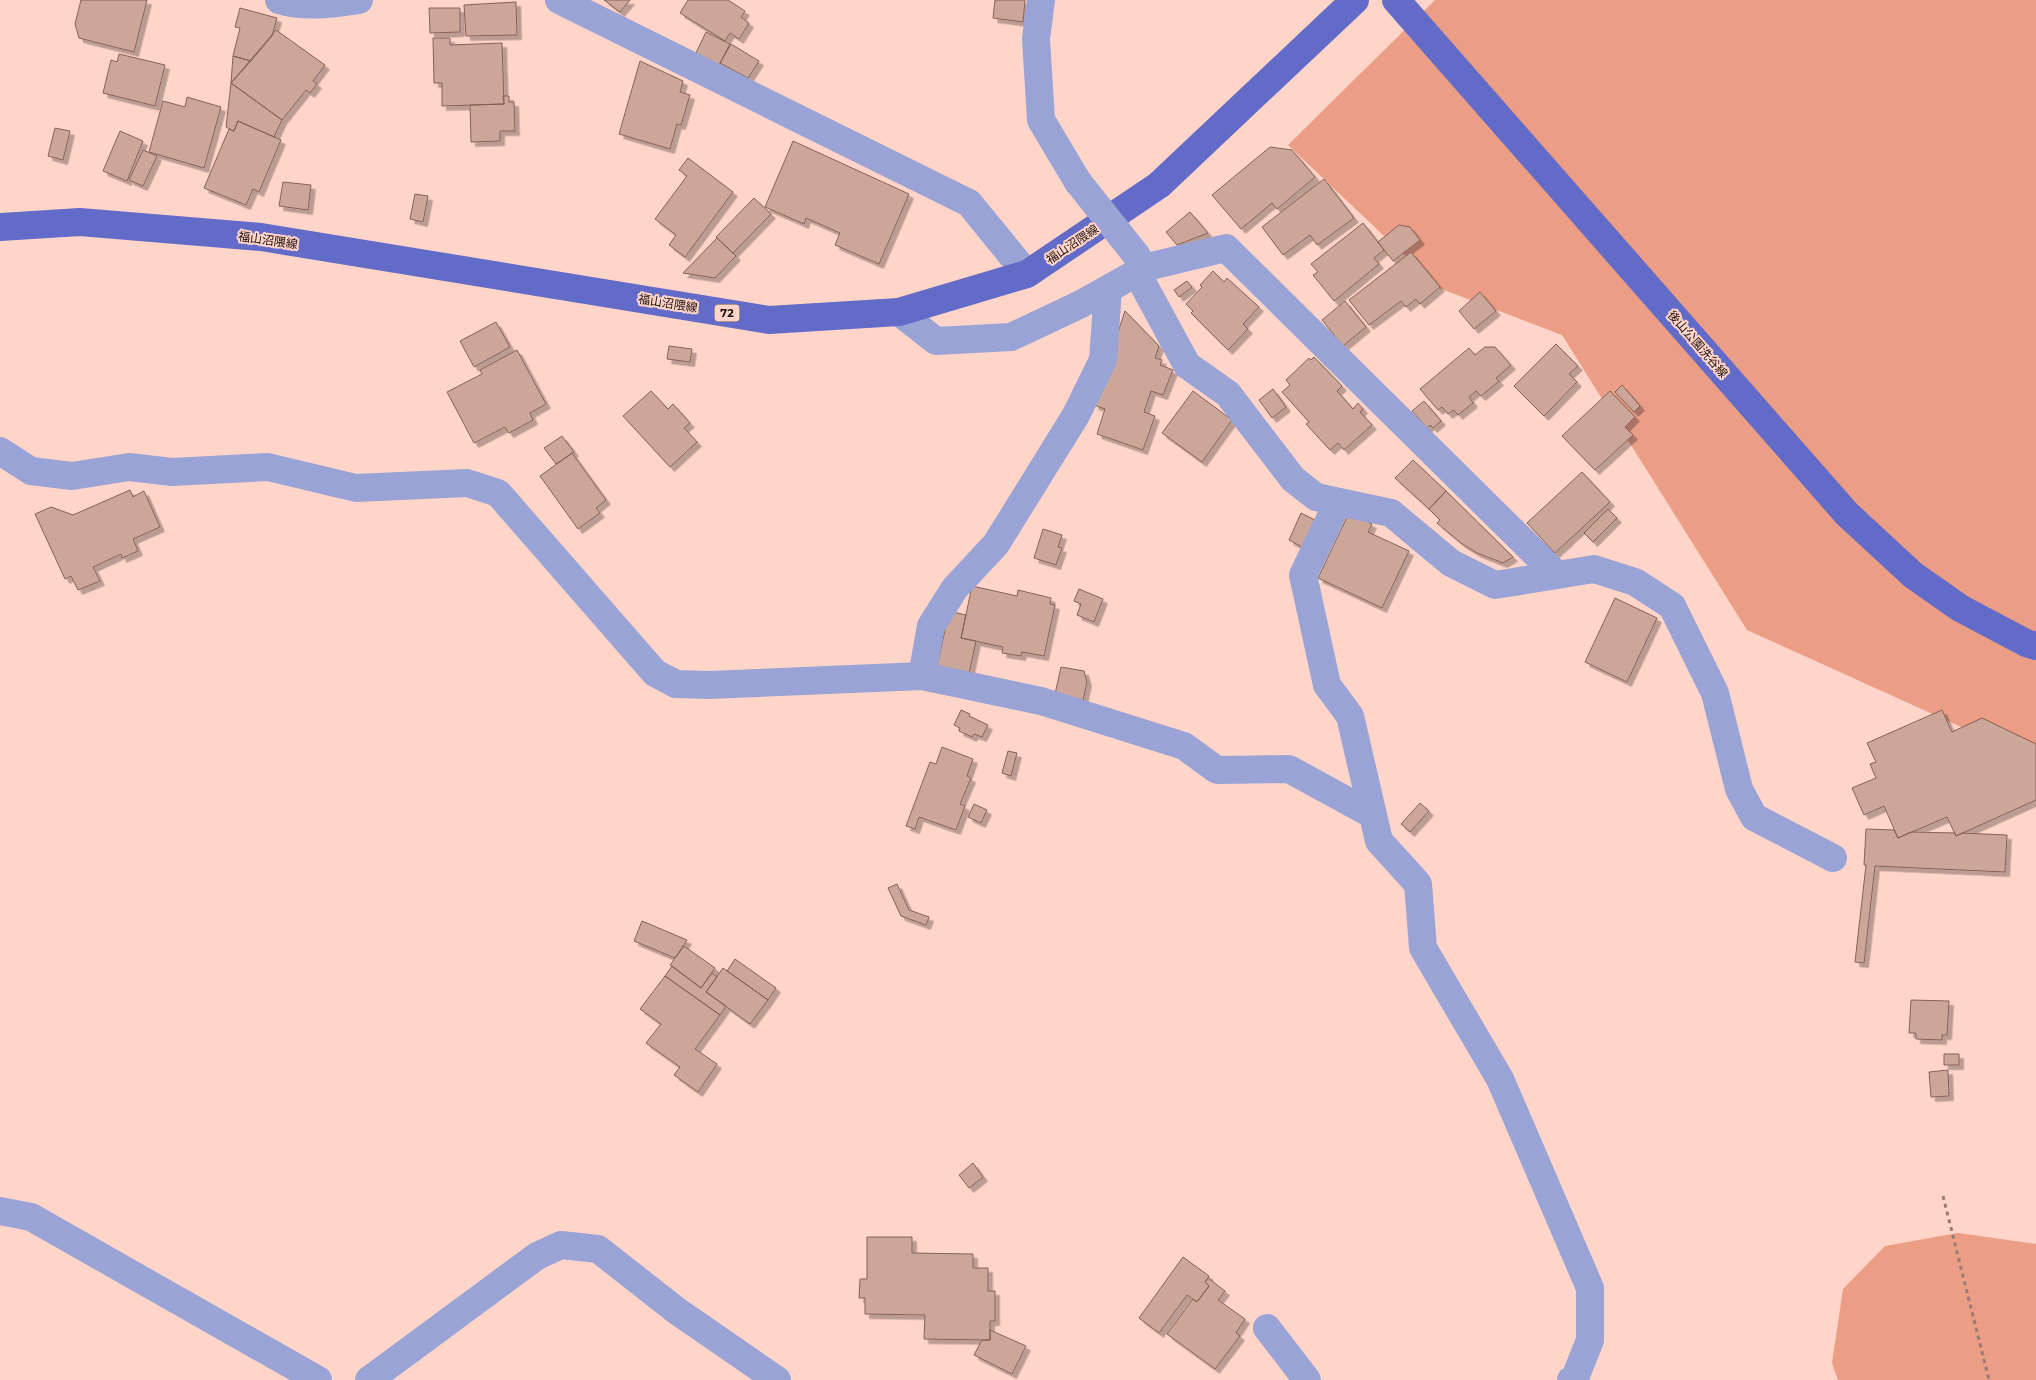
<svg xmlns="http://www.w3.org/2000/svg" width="2036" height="1380" viewBox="0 0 2036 1380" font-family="Montserrat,'Noto Sans JP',sans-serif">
<defs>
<filter id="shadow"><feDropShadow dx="4.5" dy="4.5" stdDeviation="0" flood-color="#0004"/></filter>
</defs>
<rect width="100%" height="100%" fill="#ffd5c9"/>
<path fill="#eb9d85" d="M 1435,0 L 2036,0 L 2036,761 L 1747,630 L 1562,335 L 1439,288 L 1288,145 Z
M 1958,1233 L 2036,1244 L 2036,1380 L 1838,1380 L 1832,1363 L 1843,1289 L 1885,1246 Z"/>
<path fill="#cda69a" stroke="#846156" filter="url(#shadow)" d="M 81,0 L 147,0 L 134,52 L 79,38 L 75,24 Z
M 604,0 L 630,0 L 620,12 Z
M 688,0 L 728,0 L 745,11 L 741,17 L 749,23 L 739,39 L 730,33 L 725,41 L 680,13 Z
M 995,0 L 1025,0 L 1023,22 L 993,18 Z
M 516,2 L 517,35 L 466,36 L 464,5 Z
M 240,8 L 277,18 L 272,36 L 251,61 L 233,56 L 240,28 L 235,27 Z
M 429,8 L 460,8 L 460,32 L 430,33 Z
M 276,30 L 325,65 L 313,81 L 317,84 L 310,93 L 306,90 L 282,120 L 231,83 Z
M 706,32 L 730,44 L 719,65 L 696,53 Z
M 433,38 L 450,38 L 450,45 L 502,43 L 504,104 L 442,106 L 442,83 L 434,83 Z
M 731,44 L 759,61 L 748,78 L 720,63 Z
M 119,54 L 165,65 L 155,106 L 103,93 L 111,60 L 117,62 Z
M 233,56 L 251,61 L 231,83 Z
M 640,61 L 683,81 L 680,92 L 690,95 L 681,125 L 677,124 L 670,149 L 619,134 Z
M 231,83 L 282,120 L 274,137 L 238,121 L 234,131 L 226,127 Z
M 503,96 L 509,96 L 509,102 L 514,102 L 515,131 L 500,131 L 500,141 L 471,142 L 470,105 L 504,104 Z
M 187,97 L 221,107 L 204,168 L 149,152 L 163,101 L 185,107 Z
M 238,121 L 281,140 L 259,192 L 253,189 L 246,205 L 204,188 L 229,129 L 234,131 Z
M 55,128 L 70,131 L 63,160 L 48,156 Z
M 120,131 L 143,141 L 127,181 L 103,171 Z
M 793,141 L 909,194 L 879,264 L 835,245 L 840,233 L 806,218 L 804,224 L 765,207 Z
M 1270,147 L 1292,150 L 1315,177 L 1277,209 L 1272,203 L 1241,229 L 1212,195 Z
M 143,150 L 157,156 L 143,186 L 129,180 Z
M 688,158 L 733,192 L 685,257 L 669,245 L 676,235 L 655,219 L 687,176 L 679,170 Z
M 1324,179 L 1354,218 L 1317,245 L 1310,235 L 1283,255 L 1262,227 Z
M 283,182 L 311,185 L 308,210 L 279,206 Z
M 415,194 L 428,196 L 423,222 L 410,219 Z
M 754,198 L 771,214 L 733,253 L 716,237 Z
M 1190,212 L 1208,233 L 1177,245 L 1166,232 Z
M 1363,223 L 1384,250 L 1374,258 L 1379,264 L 1334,301 L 1313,275 L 1318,272 L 1311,264 Z
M 1399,225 L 1410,227 L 1420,240 L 1393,261 L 1378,242 Z
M 717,238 L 736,256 L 715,278 L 683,273 Z
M 1411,252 L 1440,287 L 1420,304 L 1416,299 L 1406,307 L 1401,301 L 1369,325 L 1349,300 Z
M 1213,271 L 1224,282 L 1227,278 L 1259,307 L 1243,324 L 1248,329 L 1228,350 L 1191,313 L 1193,311 L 1186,304 L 1202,287 L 1200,285 Z
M 1187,281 L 1192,287 L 1179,297 L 1174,290 Z
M 1480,292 L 1496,311 L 1474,329 L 1459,311 Z
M 1345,301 L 1366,327 L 1343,346 L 1322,320 Z
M 1125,311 L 1159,346 L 1155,358 L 1162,360 L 1160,365 L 1173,370 L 1163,395 L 1151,391 L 1144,412 L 1155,416 L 1143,450 L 1097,434 L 1105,409 L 1094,405 Z
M 496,322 L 510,347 L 474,367 L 460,341 Z
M 1556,344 L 1578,366 L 1569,374 L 1577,382 L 1544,416 L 1514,386 Z
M 669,346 L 692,349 L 690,362 L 667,359 Z
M 1485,347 L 1495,347 L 1511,365 L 1496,378 L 1499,381 L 1481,396 L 1476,391 L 1469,397 L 1473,403 L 1458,415 L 1454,410 L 1448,414 L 1442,407 L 1438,410 L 1420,389 L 1469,348 L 1475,355 Z
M 517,350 L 546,404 L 530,413 L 533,420 L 509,433 L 505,427 L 474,443 L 447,392 L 482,374 L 480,370 Z
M 1314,357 L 1342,386 L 1337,391 L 1353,409 L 1358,403 L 1363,409 L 1360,412 L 1372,425 L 1344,450 L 1338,443 L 1330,450 L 1306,424 L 1309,422 L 1282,392 L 1290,385 L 1286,380 L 1309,358 L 1311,360 Z
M 1622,385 L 1640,406 L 1634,412 L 1615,392 Z
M 1273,389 L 1286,407 L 1272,418 L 1259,400 Z
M 651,391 L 668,409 L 673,404 L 690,423 L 684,428 L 697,442 L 670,467 L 623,416 Z
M 1193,391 L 1232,420 L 1202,462 L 1162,433 Z
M 1610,391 L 1635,417 L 1625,427 L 1633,435 L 1595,470 L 1562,436 Z
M 1424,401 L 1441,421 L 1433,428 L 1430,425 L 1427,428 L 1412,411 Z
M 562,436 L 574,452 L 556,464 L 544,448 Z
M 572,453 L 606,500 L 596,508 L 600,513 L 578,529 L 540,476 Z
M 1413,460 L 1446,491 L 1429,509 L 1395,478 Z
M 1582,472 L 1610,502 L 1555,553 L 1527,523 Z
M 130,490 L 133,497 L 144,491 L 160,527 L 133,539 L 138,551 L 122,558 L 121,554 L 93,567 L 100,581 L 78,590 L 71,576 L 65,579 L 35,514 L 51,507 L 73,515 Z
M 1446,491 L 1513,557 L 1503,563 L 1477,553 L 1461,543 L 1437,523 L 1440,520 L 1429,509 Z
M 1608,509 L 1617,518 L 1593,542 L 1584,533 Z
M 1301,513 L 1315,520 L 1302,547 L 1289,540 Z
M 1349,513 L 1372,524 L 1368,532 L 1409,551 L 1382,608 L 1318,578 Z
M 1043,529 L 1062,535 L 1058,547 L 1062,548 L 1056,565 L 1034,558 Z
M 972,586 L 1017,596 L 1018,590 L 1051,598 L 1050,604 L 1055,605 L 1044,656 L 1022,652 L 1021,656 L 1002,653 L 1003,647 L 961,638 Z
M 1079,589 L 1103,599 L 1094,622 L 1077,615 L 1081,604 L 1074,601 Z
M 1615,598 L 1657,618 L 1627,682 L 1585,662 Z
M 949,611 L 966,615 L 961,638 L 976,641 L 969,674 L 937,667 Z
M 1061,667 L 1084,671 L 1087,682 L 1083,700 L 1055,694 Z
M 961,710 L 970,714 L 969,716 L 988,725 L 982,737 L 974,734 L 972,737 L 959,731 L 960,728 L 954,725 Z
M 1942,710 L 1952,732 L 1982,718 L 2036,744 L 2036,800 L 1956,836 L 1947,817 L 1898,838 L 1884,806 L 1864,815 L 1852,788 L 1876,778 L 1870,764 L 1876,762 L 1867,743 Z
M 942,747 L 973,759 L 967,776 L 971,778 L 960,804 L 965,806 L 956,830 L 919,817 L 915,829 L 906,826 L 930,762 L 936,764 Z
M 1008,751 L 1017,753 L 1011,776 L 1002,773 Z
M 1420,803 L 1429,811 L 1410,832 L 1401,824 Z
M 974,804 L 987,810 L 981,823 L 968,817 Z
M 1866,829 L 1894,830 L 1898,838 L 1911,832 L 1955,833 L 1956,836 L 1962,833 L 2007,835 L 2005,872 L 1875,866 L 1864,963 L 1855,962 L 1866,865 L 1864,865 Z
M 897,884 L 909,910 L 929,917 L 926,925 L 901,916 L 888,888 Z
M 642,921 L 687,940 L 675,958 L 634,941 Z
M 684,946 L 715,968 L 701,988 L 670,965 Z
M 735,959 L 776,988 L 768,1000 L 727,971 Z
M 672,966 L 701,988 L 712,973 L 717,977 L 706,992 L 726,1006 L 720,1015 L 665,976 Z
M 723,968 L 768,1000 L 750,1024 L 706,992 Z
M 665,976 L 720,1015 L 695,1049 L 717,1064 L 698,1092 L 674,1075 L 680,1067 L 646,1043 L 661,1024 L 640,1009 Z
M 1911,1000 L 1949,1001 L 1947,1035 L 1942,1035 L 1942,1040 L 1916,1039 L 1916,1033 L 1909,1033 Z
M 1944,1054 L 1959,1054 L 1959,1065 L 1944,1065 Z
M 1948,1070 L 1949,1096 L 1931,1097 L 1929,1072 Z
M 973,1163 L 983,1177 L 969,1188 L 959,1175 Z
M 867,1237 L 912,1237 L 912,1253 L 973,1254 L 973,1268 L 988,1268 L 988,1291 L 995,1291 L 995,1321 L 990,1321 L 990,1340 L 924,1339 L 925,1315 L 865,1314 L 865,1298 L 859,1298 L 860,1279 L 867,1279 Z
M 1183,1257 L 1209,1276 L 1205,1282 L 1209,1286 L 1197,1302 L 1187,1295 L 1159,1333 L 1139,1318 Z
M 1208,1278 L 1225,1291 L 1218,1300 L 1245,1319 L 1236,1333 L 1240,1336 L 1215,1369 L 1167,1334 L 1193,1299 L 1197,1302 L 1209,1286 L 1205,1282 Z
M 990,1330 L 1026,1346 L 1012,1374 L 974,1355 L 982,1340 L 990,1340 Z"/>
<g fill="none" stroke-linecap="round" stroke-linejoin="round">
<path stroke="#987b73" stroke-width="3" stroke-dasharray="4 4" stroke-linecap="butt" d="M 1943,1196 L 1989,1380"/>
<path stroke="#99a3d5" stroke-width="28" d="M 279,0 C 306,8 332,4 359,0
M 559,0 L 969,203 L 1027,274
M 1041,0 L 1036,39 L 1041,120 L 1078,182
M 1137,273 L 1187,365 L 1228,394 L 1293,479 L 1316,497 L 1391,513 L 1451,563 L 1495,585 L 1594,569 L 1635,582 L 1672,606 L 1715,693 L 1739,789 L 1754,817 L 1833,858
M 899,312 L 936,341 L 1011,337 L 1081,304 L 1147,267 L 1226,248 L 1556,574
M 0,451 L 31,471 L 72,476 L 129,467 L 172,472 L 268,467 L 356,488 L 467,483 L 498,493 L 655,673 L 676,684 L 709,685 L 922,676 L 931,626 L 955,588 L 996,544 L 1076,415 L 1103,360 L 1108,289
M 1338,502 L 1303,575 L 1327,685 L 1350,716 L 1379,841 L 1418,884 L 1423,948 L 1500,1079 L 1590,1288 L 1590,1340 L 1575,1378 L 1571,1380
M 922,676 L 1041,701 L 1184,746 L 1217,770 L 1289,769 L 1373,815
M 0,1211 L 31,1217 L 318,1380
M 1267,1328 L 1307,1380
M 369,1380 L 537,1256 L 561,1245 L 598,1249 L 677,1311 L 777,1380"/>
<path stroke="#626bc7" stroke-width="28" d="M 1396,0 L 1847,514 L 1913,575 L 1960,608 L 2026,643 L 2036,646
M 0,227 L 80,222 L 261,237 L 769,320 L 899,312 L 1027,274 L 1159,185 L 1355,0"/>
<path stroke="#99a3d5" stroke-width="28" d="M 1078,182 L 1137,256"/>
</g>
<g text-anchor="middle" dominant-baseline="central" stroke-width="4" stroke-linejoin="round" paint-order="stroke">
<rect fill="#ffd5c9" stroke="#604a44" stroke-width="1" x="714.5" y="304.5" width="25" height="17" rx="4"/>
<g font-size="11" font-weight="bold" fill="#1c0f0b">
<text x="727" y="313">72</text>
</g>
<g font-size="12" fill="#1c0f0b" stroke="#ffd5c9">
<text transform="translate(268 240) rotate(8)">福山沼隈線</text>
<text transform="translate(1072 244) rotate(-34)">福山沼隈線</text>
<text transform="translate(668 303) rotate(9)">福山沼隈線</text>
<text transform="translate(1698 344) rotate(49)">後山公園洗谷線</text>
</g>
</g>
</svg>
